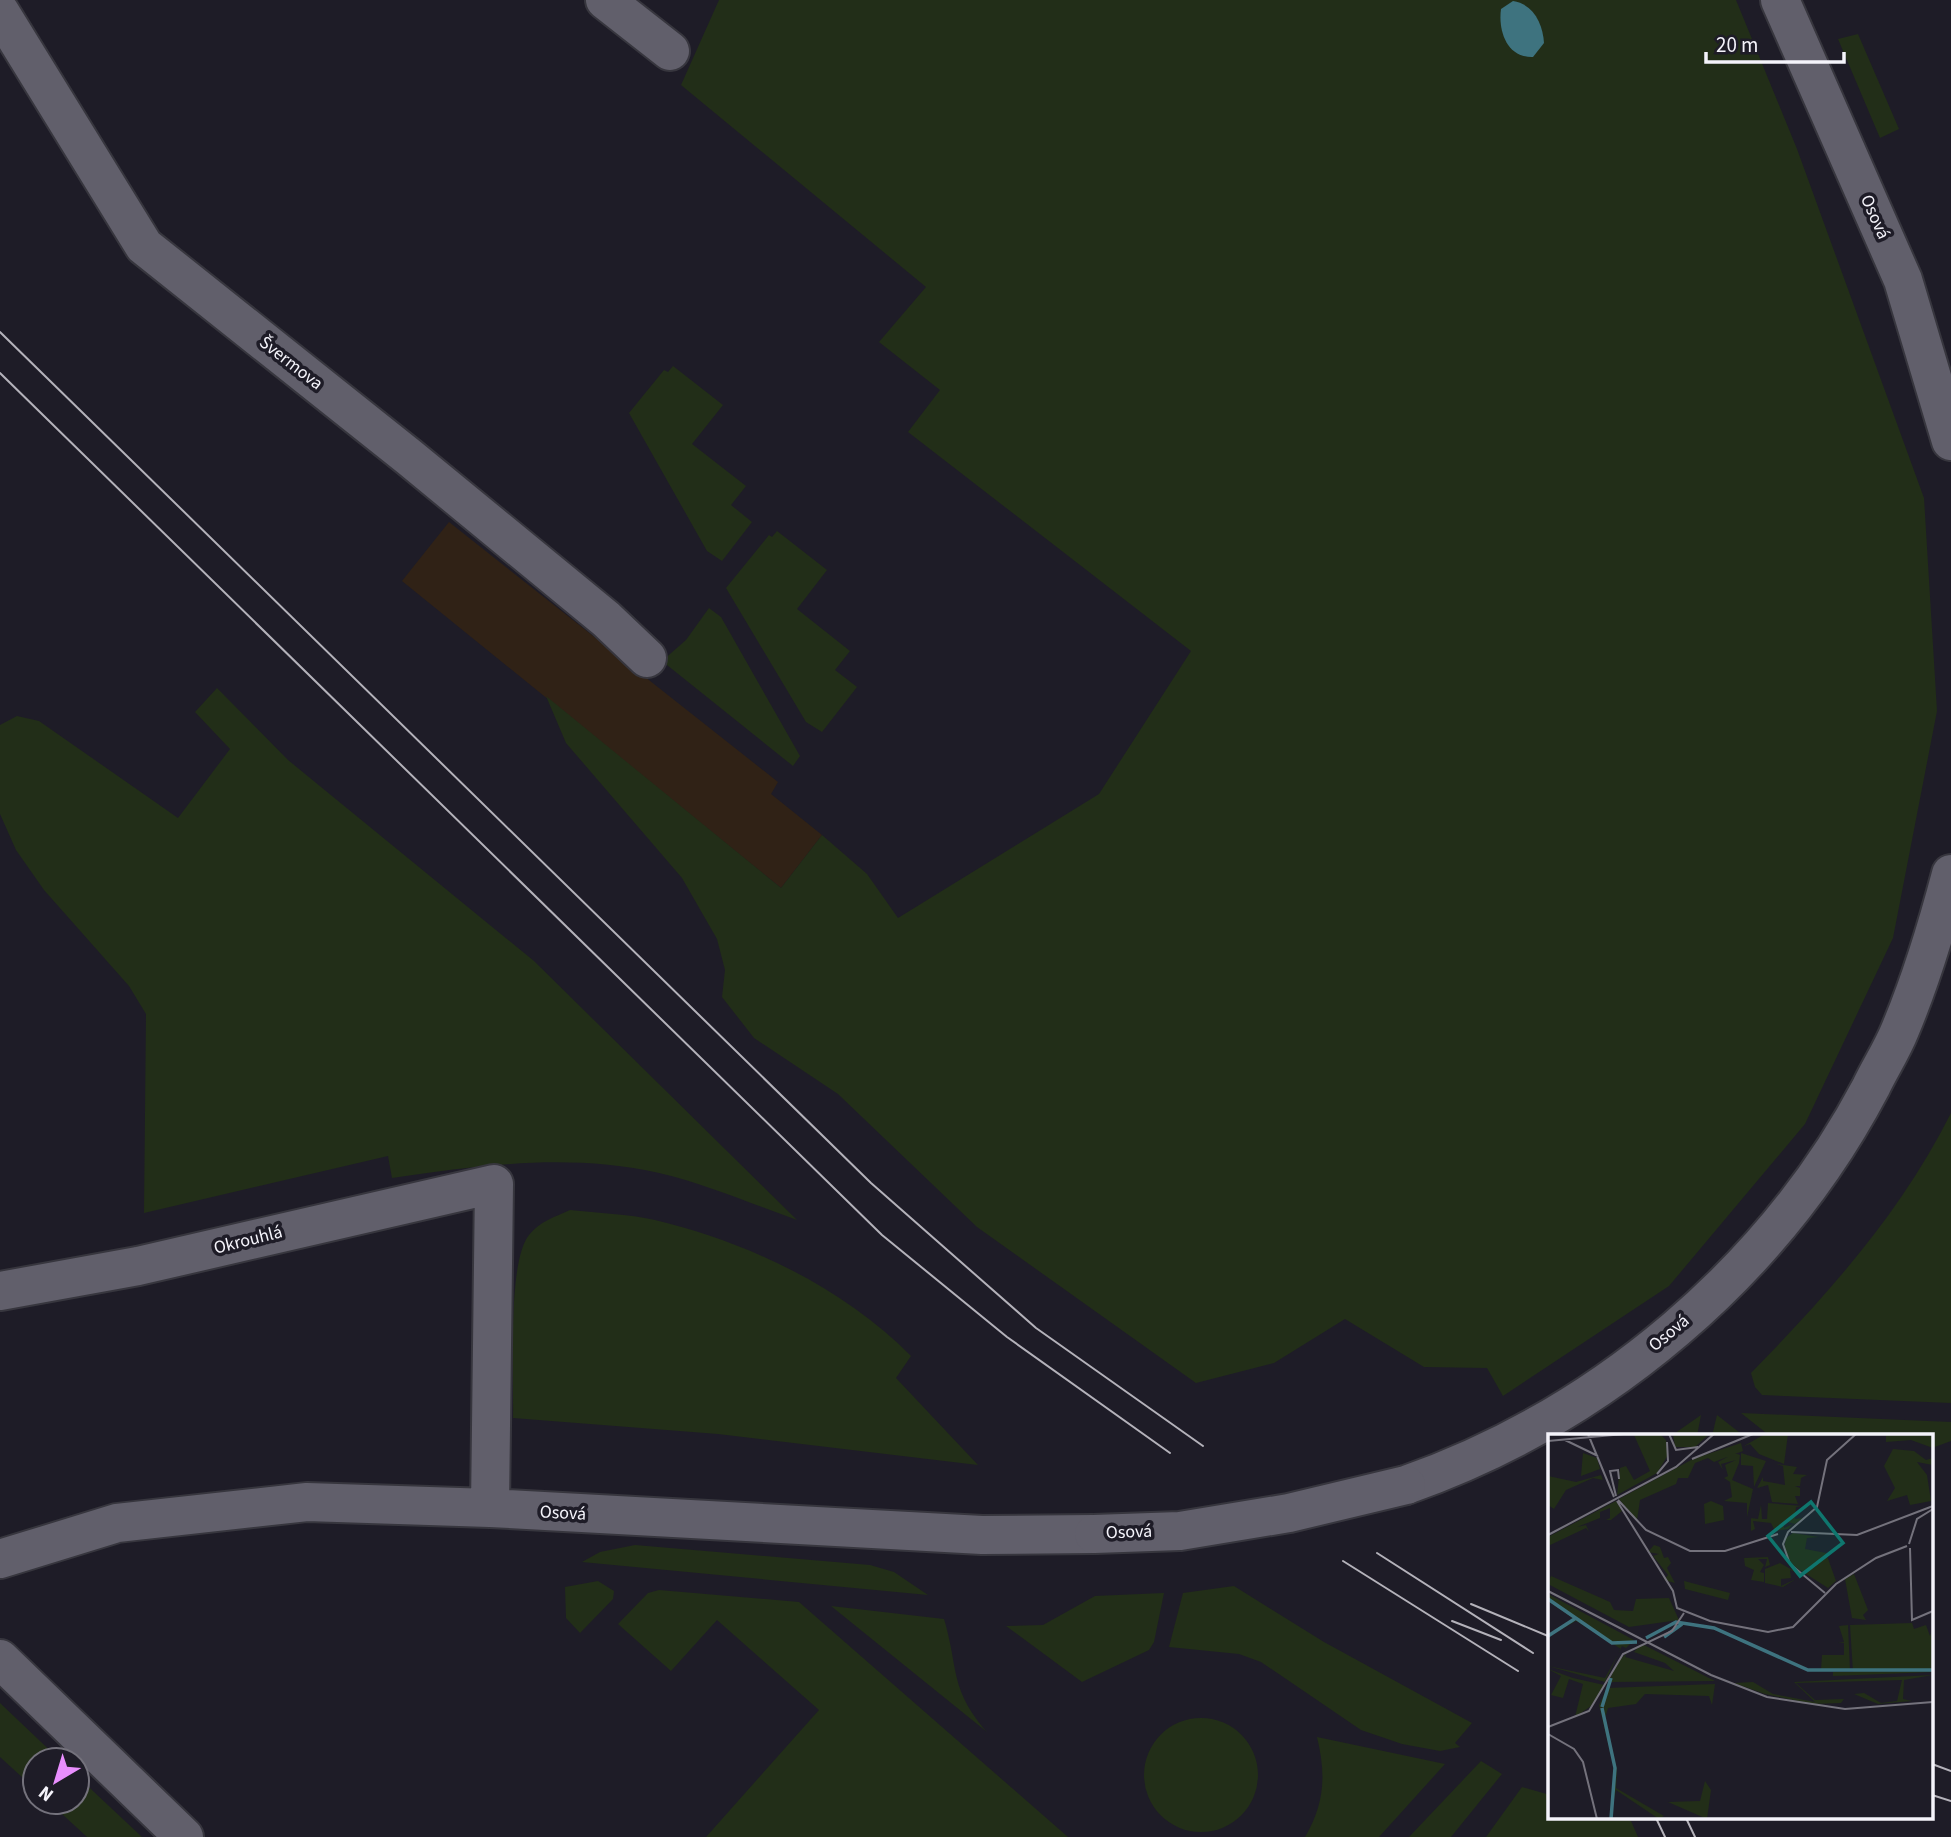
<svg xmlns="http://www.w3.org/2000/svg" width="1951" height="1837" viewBox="0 0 1951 1837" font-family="'Source Sans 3',sans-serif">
<rect width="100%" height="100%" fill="#1e1c27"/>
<path fill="#302216" d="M 449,522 L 778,782 L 771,794 L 822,835 L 781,888 L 402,581 Z"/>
<path fill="#222e18" d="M 719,0 L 1736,0 L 1797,149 L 1924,498 L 1937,711 L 1893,938 L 1805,1124 L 1669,1286 L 1503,1396 L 1487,1368 L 1424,1367 L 1345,1319 L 1274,1363 L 1196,1383 L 977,1227 L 838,1094 L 754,1038 L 722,997 L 725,970 L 717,939 L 682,878 L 566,743 L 546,696 L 781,888 L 822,835 L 867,874 L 898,918 L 1099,794 L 1191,651 L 908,432 L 940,390 L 879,342 L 926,287 L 681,85 Z
M 1858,34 L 1899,129 L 1880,138 L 1838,39 Z
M 673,366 L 723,405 L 692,444 L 746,486 L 731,505 L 752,522 L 722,561 L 707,551 L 629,413 L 664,370 L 668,372 Z
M 777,531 L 827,570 L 797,609 L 850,651 L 835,670 L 857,687 L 822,732 L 806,722 L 726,588 L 769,535 L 772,537 Z
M 709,608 L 721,617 L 800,756 L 793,766 L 662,661 L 686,640 Z
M 217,688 L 288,760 L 534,961 L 797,1220 C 752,1204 706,1184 659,1173 C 570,1153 481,1165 392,1178 L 388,1156 L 144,1213 L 146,1014 L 129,986 L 44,890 L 16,850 L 0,814 L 0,725 L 17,716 L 39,721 L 178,818 L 230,749 L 195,712 Z
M 1951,1113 L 1951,1403 L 1762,1395 L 1755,1387 L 1751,1373 C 1828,1294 1901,1213 1951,1113 Z
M 570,1210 C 598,1213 628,1214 655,1220 C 748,1242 844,1288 911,1356 L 896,1378 L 978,1465 L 718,1434 L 513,1418 C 514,1379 507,1262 529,1235 C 540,1221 555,1217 570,1210 Z
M 1741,1413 L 1951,1422 L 1951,1441 L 1932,1448 L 1932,1436 L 1770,1436 Z
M 1701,1415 L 1697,1436 L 1671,1436 Z
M 1717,1415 L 1744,1436 L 1712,1436 Z
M 635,1545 L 870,1565 L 894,1572 L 928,1595 L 582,1562 L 600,1552 Z
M 598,1581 L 614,1591 L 613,1599 L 580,1633 L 566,1618 L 565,1587 Z
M 1234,1586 L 1324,1642 L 1472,1723 L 1455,1743 L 1460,1747 L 1440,1751 L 1402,1744 L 1361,1730 L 1261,1662 L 1239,1654 L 1169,1647 L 1183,1593 Z
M 659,1590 L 799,1602 L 1068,1837 L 706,1837 L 819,1710 L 717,1620 L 671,1671 L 618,1624 L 648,1593 Z
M 1164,1593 L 1154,1642 L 1149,1650 L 1082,1682 L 1006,1626 L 1043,1625 L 1095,1596 Z
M 831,1606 L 944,1619 C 959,1669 949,1688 987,1732 Z
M 0,1703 L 60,1760 L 35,1760 L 35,1789 L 0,1757 Z
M1144 1775a57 57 0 1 1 114 0a57 57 0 1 1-114 0Z
M 1317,1737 L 1445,1764 L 1379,1837 L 1305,1837 C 1325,1803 1326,1774 1317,1737 Z
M 1481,1761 L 1502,1774 L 1451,1837 L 1409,1837 Z
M 77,1776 L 142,1837 L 87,1837 L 49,1802 L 77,1802 Z
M 1522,1787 L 1550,1795 L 1550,1818 L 1621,1818 L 1631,1821 L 1638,1837 L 1486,1837 Z"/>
<path fill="#3e737f" d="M 1513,1 C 1534,4 1543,25 1544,43 L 1533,57 C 1507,58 1498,31 1501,9 Z"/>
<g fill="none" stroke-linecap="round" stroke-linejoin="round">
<g stroke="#37363e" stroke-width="42">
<path id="minor" d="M 605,0 L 670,51
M 1780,0 L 1903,280 L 1951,441
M 0,12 L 144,246 L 409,457 L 606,619 L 647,658
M 0,1291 L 138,1266 L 494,1184 L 490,1508
M 1406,1485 C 1602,1416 1774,1271 1871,1087 C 1880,1068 1892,1050 1900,1030 C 1921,980 1937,927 1951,874
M 0,1559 L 117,1523 L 307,1502 L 490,1508 L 982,1535 L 1094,1534
M 0,1659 L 184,1837"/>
</g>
<use href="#minor" stroke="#615f6b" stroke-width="38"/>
<path stroke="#b4b2ba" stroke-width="2" d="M 0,332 L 871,1183 L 1036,1328 L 1203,1446
M 0,373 L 882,1235 L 1007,1337 L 1170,1453
M 1377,1553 L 1533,1653
M 1343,1561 L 1518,1671
M 1471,1604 L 1548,1636
M 1452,1621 L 1501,1640
M 1932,1764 L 1951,1771
M 1932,1795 L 1951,1801
M 1656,1818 L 1665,1837
M 1686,1818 L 1695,1837"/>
<g stroke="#37363e" stroke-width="42" stroke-linecap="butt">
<path id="minor-bridge" d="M 1094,1534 L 1180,1531 L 1289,1513 L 1406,1485"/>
</g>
<use href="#minor-bridge" stroke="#615f6b" stroke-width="38"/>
</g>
<g text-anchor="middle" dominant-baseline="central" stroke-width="7" stroke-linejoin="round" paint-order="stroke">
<g font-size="18" fill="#f5f4fb" stroke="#1e1c27">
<text transform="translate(1875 217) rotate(66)">Osová</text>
<text transform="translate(291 363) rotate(38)">Švermova</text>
<text transform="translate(248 1240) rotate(-14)">Okrouhlá</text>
<text transform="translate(1669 1333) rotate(-40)">Osová</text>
<text transform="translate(563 1513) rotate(3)">Osová</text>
<text transform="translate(1129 1532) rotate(-2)">Osová</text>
</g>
</g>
<g transform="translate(1548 1434)">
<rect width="385" height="385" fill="#1e1c27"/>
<path d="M 112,0 L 118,6 L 120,21 L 109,39 L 69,61 L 72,34 L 78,32 L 86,46 L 102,37 L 86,1 ZM 125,0 L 159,0 L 159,2 L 147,13 L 127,13 ZM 217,0 L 240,0 L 236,30 L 211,20 L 202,10 L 196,12 ZM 338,0 L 385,2 L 385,14 L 363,6 L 338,8 ZM 193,9 L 195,17 L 166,28 L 160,24 L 147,29 L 140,44 L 130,44 L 128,50 L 92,66 L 89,86 L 71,65 L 145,25 ZM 345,15 L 366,17 L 378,26 L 385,24 L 385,31 L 369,28 L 379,41 L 383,67 L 362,71 L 359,61 L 339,67 L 347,54 L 336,32 ZM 35,19 L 49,24 L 52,35 L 33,42 ZM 187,19 L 192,21 L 191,29 L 184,46 L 205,55 L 199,83 L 199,69 L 176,67 L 184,63 L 182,48 L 176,44 L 180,42 L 177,31 L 188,26 L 173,30 L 175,36 L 170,28 ZM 193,19 L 218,27 L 206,53 L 205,32 L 193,31 ZM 228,30 L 249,33 L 245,40 L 259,41 L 253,44 L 252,52 L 247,52 L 252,54 L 252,62 L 247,62 L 250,70 L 224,68 L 220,51 L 209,54 L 215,43 L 215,47 L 237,51 L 235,32 ZM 53,41 L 55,46 L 45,44 L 18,56 L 6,75 L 0,71 L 0,42 L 28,48 ZM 68,67 L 74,77 L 63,86 L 58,86 L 62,84 L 62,74 L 52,78 L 52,84 L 29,93 L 38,91 L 41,98 L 38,94 L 0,112 L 0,103 ZM 163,67 L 175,72 L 176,86 L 157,90 L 156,70 ZM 203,68 L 203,84 L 210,85 L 213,71 L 214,85 L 219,85 L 220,69 L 254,72 L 248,73 L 247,85 L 255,84 L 247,90 L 236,87 L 236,94 L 245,90 L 240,95 L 227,97 L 223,89 L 205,87 L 207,95 L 203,97 ZM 245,99 L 271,103 L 259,104 L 257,115 L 278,119 L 288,147 L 280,154 L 244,131 L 236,115 L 238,104 ZM 106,111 L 112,113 L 116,124 L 120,123 L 123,129 L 119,134 L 127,149 L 116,146 L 120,141 L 105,122 L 111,120 L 100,118 ZM 220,123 L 222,131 L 217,133 L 219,125 L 210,125 L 216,131 L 212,138 L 216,139 L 216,148 L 203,146 L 206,136 L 197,132 L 196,124 ZM 232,129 L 248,138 L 242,136 L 243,144 L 233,145 L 233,152 L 248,145 L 235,153 L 217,149 L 217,135 ZM 306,140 L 320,176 L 315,181 L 318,186 L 304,184 L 297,145 ZM 3,142 L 62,168 L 66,176 L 85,177 L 88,165 L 121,164 L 131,186 L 81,193 L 0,150 ZM 136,147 L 182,159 L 180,166 L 137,155 ZM 0,160 L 86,206 L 78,214 L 74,212 L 57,248 L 0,232 L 57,244 L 73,215 L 28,187 L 0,203 L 25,184 L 0,167 ZM 364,189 L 366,195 L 378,191 L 382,202 L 385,195 L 385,238 L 285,242 L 285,238 L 305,238 L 302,191 ZM 300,191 L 302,236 L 273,236 L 274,221 L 296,221 L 296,209 L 290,209 L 296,208 L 291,192 ZM 93,210 L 94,210 L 167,247 L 61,248 L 69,228 L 79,219 L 77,223 L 126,237 L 117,229 L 86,218 ZM 0,235 L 25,244 L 56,251 L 43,272 L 27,283 L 35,250 L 21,245 L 15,264 L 3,261 L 13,242 ZM 385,241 L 356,246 L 355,265 L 364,267 L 330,270 L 306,260 L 316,259 L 333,269 L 349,267 L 354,246 L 248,249 L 267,266 L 296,265 L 293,269 L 264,270 L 217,260 L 186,249 L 205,248 L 225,260 L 267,268 L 246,248 ZM 167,250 L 164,271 L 161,262 L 97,260 L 88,270 L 60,274 L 57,284 L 69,336 L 68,354 L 116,382 L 111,385 L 68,356 L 62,385 L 67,338 L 51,271 L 59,254 ZM 157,347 L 163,356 L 159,385 L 120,368 L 152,367 Z" fill="#222e18"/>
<path fill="none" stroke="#3e737f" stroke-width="3.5" d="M 0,165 L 64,209 L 89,208M 0,202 L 28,184M 116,203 L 134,190M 98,204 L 128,188 L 166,194 L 260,236 L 385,236M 54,273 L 63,244M 54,274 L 67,334 L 63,385"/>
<path fill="none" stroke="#74727c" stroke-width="2" d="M 40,0 L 66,63M 121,0 L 128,16 L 150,13M 17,6 L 50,22M 0,7 L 76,0M 144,25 L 205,0M 109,40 L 120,27 L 119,8M 68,62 L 62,37 L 70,36 L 71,45M 70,66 L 98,96 L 142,117 L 177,117 L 230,100M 69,67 L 125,157 L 129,174 L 162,187 L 220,198 L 245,193 L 288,150 L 328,124 L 359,112M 243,98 L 309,101 L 385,72M 0,101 L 128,33 L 166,0M 361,110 L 369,85 L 385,75M 362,114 L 364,186 L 385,177M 0,157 L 163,241 L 219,263 L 297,275 L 385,268M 277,159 L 242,130 L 235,110 L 240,98 L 269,73 L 279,26 L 308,0M 0,293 L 41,277 L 75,220 L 124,197 L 136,179M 0,300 L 26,315 L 35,328 L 49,385"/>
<path fill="#0f766e" fill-opacity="0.15" stroke="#0f766e" stroke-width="3.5" d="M 263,68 L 295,109 L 252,142 L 220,102 Z"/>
<rect width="385" height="385" fill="none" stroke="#f5f4fb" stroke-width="3.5"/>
</g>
<g transform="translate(56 1781) rotate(218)"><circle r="33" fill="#1e1c27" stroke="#74727c" stroke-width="2"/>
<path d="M0-5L12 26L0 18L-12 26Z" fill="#e98efe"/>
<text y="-10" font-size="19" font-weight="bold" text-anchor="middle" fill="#f5f4fb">N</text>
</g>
<path d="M1706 52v10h138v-10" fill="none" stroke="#f5f4fb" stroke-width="3.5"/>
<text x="1716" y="52" font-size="21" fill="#f5f4fb" stroke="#1e1c27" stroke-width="5" paint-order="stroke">20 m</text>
</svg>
